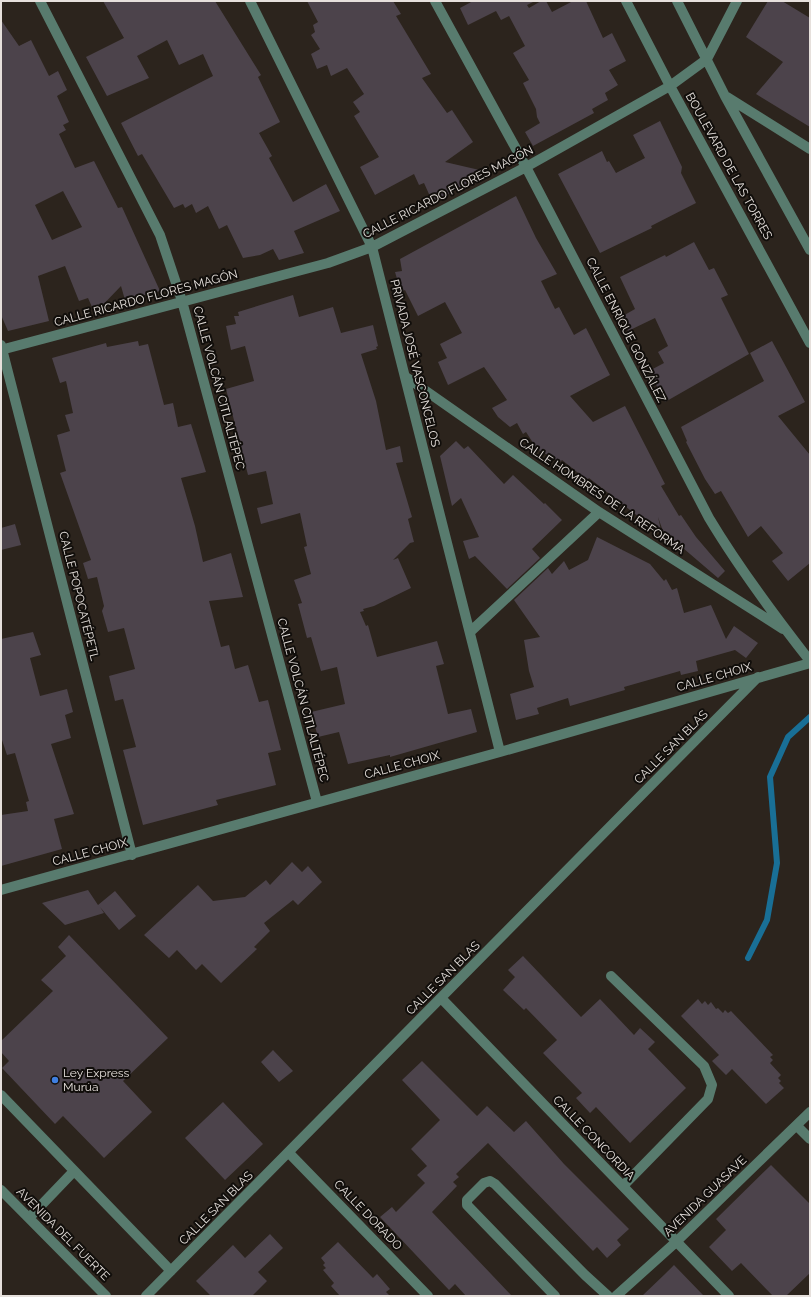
<svg xmlns="http://www.w3.org/2000/svg" width="811" height="1297" viewBox="0 0 811 1297" font-family="Raleway,sans-serif">
<rect width="100%" height="100%" fill="#2c241d"/>
<g fill="none" stroke-linecap="round" stroke-linejoin="round">
<path stroke="#196f96" stroke-width="6" d="M 748,958 L 767,920 L 777,863 L 770,777 L 788,737 L 810,717"/>
</g>
<path fill="#4c434b" fill-rule="evenodd" d="M 103,1 L 215,1 L 261,75 L 258,77 L 280,122 L 259,133 L 272,156 L 269,158 L 293,202 L 326,184 L 340,211 L 294,231 L 304,253 L 279,260 L 273,249 L 260,255 L 243,258 L 227,225 L 219,229 L 208,206 L 196,213 L 192,204 L 185,208 L 183,204 L 174,208 L 142,154 L 138,156 L 121,123 L 213,76 L 203,54 L 179,65 L 167,40 L 137,56 L 149,78 L 107,96 L 86,57 L 124,38 Z
M 307,1 L 393,1 L 401,14 L 396,16 L 431,74 L 422,78 L 447,113 L 452,110 L 473,142 L 445,162 L 488,172 L 433,203 L 424,183 L 419,185 L 414,174 L 375,195 L 360,167 L 379,157 L 354,116 L 360,112 L 353,102 L 364,94 L 347,68 L 331,76 L 327,65 L 317,69 L 311,54 L 320,49 L 311,35 L 315,32 L 313,25 L 318,22 Z
M 473,1 L 535,1 L 527,5 L 529,8 L 541,1 L 546,1 L 552,12 L 573,1 L 586,1 L 603,38 L 612,33 L 626,61 L 609,70 L 618,85 L 605,93 L 608,100 L 592,109 L 594,113 L 533,146 L 525,132 L 540,123 L 537,117 L 536,109 L 523,83 L 529,80 L 513,53 L 525,46 L 509,16 L 501,20 L 496,11 L 468,25 L 460,8 Z
M 768,1 L 782,1 L 810,18 L 810,127 L 756,94 L 783,62 L 746,37 Z
M 1,20 L 19,46 L 31,40 L 49,76 L 58,71 L 67,90 L 57,96 L 69,122 L 63,125 L 66,130 L 59,134 L 75,168 L 94,161 L 118,208 L 122,207 L 160,291 L 125,300 L 121,286 L 96,312 L 94,307 L 92,307 L 88,298 L 79,301 L 65,266 L 38,276 L 49,321 L 8,331 L 1,315 ZM 63,191 L 82,227 L 52,240 L 35,205 Z
M 660,121 L 682,167 L 681,173 L 696,203 L 651,226 L 652,228 L 600,253 L 558,174 L 602,151 L 607,162 L 609,161 L 616,173 L 645,158 L 633,135 Z
M 516,196 L 536,238 L 557,274 L 541,281 L 555,309 L 559,307 L 574,335 L 586,328 L 610,375 L 570,396 L 593,422 L 625,406 L 665,484 L 661,486 L 679,516 L 681,515 L 696,537 L 725,571 L 718,578 L 683,548 L 680,549 L 665,537 L 658,517 L 662,535 L 589,478 L 587,480 L 562,460 L 560,462 L 537,449 L 526,432 L 523,434 L 517,423 L 510,427 L 498,417 L 492,408 L 507,400 L 484,367 L 448,385 L 438,362 L 447,358 L 440,344 L 462,333 L 445,302 L 418,316 L 405,290 L 401,292 L 395,272 L 402,271 L 400,259 Z
M 694,242 L 709,270 L 714,268 L 728,295 L 721,298 L 749,354 L 665,402 L 649,371 L 664,363 L 658,352 L 668,346 L 655,318 L 628,331 L 621,317 L 635,309 L 620,277 L 665,255 L 666,257 Z
M 293,295 L 299,317 L 333,307 L 341,333 L 373,325 L 378,346 L 376,347 L 377,349 L 361,354 L 376,401 L 386,450 L 400,446 L 403,462 L 396,463 L 412,517 L 408,519 L 414,542 L 410,543 L 393,560 L 398,558 L 411,588 L 374,606 L 363,609 L 364,611 L 360,612 L 366,626 L 368,625 L 377,657 L 437,641 L 444,664 L 436,666 L 448,714 L 471,709 L 477,732 L 390,757 L 390,755 L 348,764 L 339,732 L 318,737 L 311,712 L 345,704 L 337,667 L 321,671 L 311,637 L 307,638 L 298,604 L 302,603 L 294,580 L 311,574 L 304,547 L 307,546 L 300,513 L 261,524 L 257,508 L 273,504 L 266,471 L 248,475 L 226,389 L 254,381 L 245,346 L 231,350 L 226,326 L 236,324 L 234,316 L 239,316 L 238,312 Z
M 138,341 L 139,346 L 148,344 L 164,405 L 173,403 L 178,427 L 191,424 L 206,472 L 181,478 L 195,526 L 203,562 L 231,553 L 243,597 L 209,601 L 221,647 L 229,645 L 235,669 L 248,665 L 259,702 L 268,700 L 281,750 L 268,753 L 276,785 L 216,800 L 218,805 L 143,825 L 123,750 L 136,747 L 123,699 L 115,701 L 109,676 L 135,669 L 124,628 L 108,632 L 102,611 L 104,606 L 97,577 L 88,579 L 83,563 L 91,560 L 60,473 L 66,471 L 57,435 L 70,431 L 65,415 L 73,413 L 66,381 L 60,383 L 52,358 L 106,343 L 107,347 Z
M 772,341 L 805,402 L 778,416 L 810,455 L 810,563 L 788,581 L 772,561 L 783,553 L 761,526 L 748,537 L 721,491 L 715,494 L 705,479 L 686,442 L 687,441 L 681,427 L 764,381 L 750,353 Z
M 456,441 L 464,449 L 468,446 L 504,484 L 513,475 L 544,504 L 545,503 L 562,520 L 532,549 L 540,558 L 507,589 L 475,556 L 469,559 L 463,541 L 479,537 L 461,498 L 452,506 L 440,456 Z
M 15,524 L 21,545 L 1,550 L 1,528 Z
M 597,537 L 650,564 L 664,581 L 666,579 L 672,590 L 677,588 L 684,613 L 711,605 L 726,639 L 734,626 L 758,643 L 746,658 L 735,650 L 696,661 L 698,671 L 681,675 L 680,671 L 624,687 L 625,690 L 570,706 L 568,698 L 537,708 L 539,714 L 516,720 L 510,694 L 534,687 L 529,671 L 524,640 L 540,637 L 514,600 L 548,568 L 552,574 L 564,561 L 569,570 L 588,560 Z
M 33,632 L 41,655 L 30,658 L 40,696 L 67,689 L 73,712 L 65,715 L 71,738 L 51,744 L 74,814 L 54,819 L 62,849 L 1,866 L 1,815 L 28,811 L 26,802 L 29,801 L 15,753 L 7,755 L 1,737 L 1,639 Z
M 292,862 L 302,872 L 308,866 L 322,882 L 298,905 L 293,900 L 264,923 L 270,931 L 254,947 L 257,949 L 221,983 L 202,964 L 196,970 L 177,950 L 169,958 L 144,935 L 198,885 L 213,901 L 245,897 L 266,880 L 270,885 Z
M 88,890 L 98,905 L 115,891 L 136,916 L 119,930 L 100,907 L 104,913 L 65,925 L 42,903 Z
M 69,935 L 168,1038 L 123,1081 L 152,1112 L 104,1158 L 63,1116 L 55,1124 L 2,1068 L 9,1061 L 1,1052 L 1,1041 L 53,991 L 41,980 L 66,956 L 58,947 Z
M 523,956 L 581,1017 L 600,999 L 634,1035 L 640,1028 L 655,1042 L 648,1049 L 686,1088 L 630,1143 L 596,1107 L 590,1113 L 576,1098 L 582,1093 L 543,1053 L 557,1040 L 526,1008 L 524,1010 L 503,990 L 515,977 L 508,970 Z
M 698,999 L 702,1004 L 705,1001 L 708,1005 L 711,1002 L 716,1009 L 718,1008 L 723,1013 L 725,1010 L 728,1013 L 731,1011 L 773,1055 L 770,1057 L 773,1060 L 770,1063 L 781,1075 L 778,1078 L 781,1081 L 779,1083 L 784,1088 L 766,1104 L 732,1069 L 726,1075 L 712,1061 L 719,1055 L 681,1016 Z
M 273,1050 L 293,1071 L 279,1082 L 261,1062 Z
M 422,1061 L 477,1116 L 487,1106 L 514,1132 L 526,1121 L 564,1164 L 629,1229 L 617,1240 L 621,1245 L 607,1258 L 597,1247 L 593,1251 L 488,1143 L 456,1174 L 459,1177 L 453,1182 L 457,1186 L 432,1212 L 512,1296 L 466,1296 L 455,1284 L 449,1290 L 380,1217 L 392,1207 L 396,1212 L 425,1183 L 417,1175 L 427,1166 L 411,1149 L 440,1120 L 402,1080 Z
M 223,1102 L 263,1144 L 225,1180 L 185,1138 Z
M 771,1165 L 810,1204 L 810,1273 L 786,1296 L 773,1296 L 741,1263 L 732,1271 L 709,1247 L 726,1230 L 716,1219 Z
M 270,1234 L 283,1248 L 258,1272 L 267,1281 L 252,1296 L 211,1296 L 196,1281 L 233,1245 L 245,1258 Z
M 338,1242 L 373,1278 L 377,1274 L 390,1289 L 386,1292 L 390,1296 L 340,1296 L 331,1286 L 334,1283 L 323,1270 L 326,1268 L 323,1265 L 325,1263 L 321,1258 Z
M 674,1265 L 704,1296 L 642,1296 L 665,1274 Z"/>
<g fill="none" stroke-linecap="round" stroke-linejoin="round">
<path stroke="#587b6e" stroke-width="10" d="M 40,1 L 160,235 L 182,301 L 317,802
M 250,1 L 372,247 L 500,752
M 435,1 L 526,167 L 709,518 C 739,568 774,615 810,661
M 626,1 L 670,86 L 810,343
M 677,1 L 725,96 L 810,250
M 727,97 L 810,149
M 1,345 L 132,855
M 1,350 L 328,263 L 372,247 L 526,167 L 670,86 L 707,59 L 737,1
M 406,377 L 599,512 L 783,629
M 470,632 L 599,512
M 1,890 L 500,752 L 810,663
M 611,976 L 704,1066 L 712,1085 L 708,1099 L 623,1186
M 441,998 L 729,1296
M 1,1095 L 171,1271
M 797,1126 L 810,1139
M 289,1153 L 428,1296
M 1,1190 L 106,1296
M 29,1218 L 74,1171
M 146,1296 L 758,677
M 555,1296 L 467,1205 L 467,1200 L 484,1183 L 490,1181 L 495,1184 L 585,1275 L 608,1296
M 616,1296 L 676,1242 L 810,1112"/>
</g>
<circle fill="#3f7fe0" stroke="#110e0b" stroke-width="1.5" cx="55" cy="1080" r="4"/>
<g text-anchor="middle" dominant-baseline="central" stroke-width="4" stroke-linejoin="round" paint-order="stroke">
<g font-size="12" fill="#e6e0dc" stroke="#110e0b">
<text transform="translate(729 166) rotate(61)">BOULEVARD DE LAS TORRES</text>
<text transform="translate(448 192) rotate(-27)">CALLE RICARDO FLORES MAGÓN</text>
<text transform="translate(146 298) rotate(-15)">CALLE RICARDO FLORES MAGÓN</text>
<text transform="translate(626 330) rotate(63)">CALLE ENRIQUE GONZÁLEZ</text>
<text transform="translate(415 363) rotate(76)">PRIVADA JOSÉ VASCONCELOS</text>
<text transform="translate(219 388) rotate(75)">CALLE VOLCÁN CITLALTÉPEC</text>
<text transform="translate(602 496) rotate(34)">CALLE HOMBRES DE LA REFORMA</text>
<text transform="translate(79 596) rotate(76)">CALLE POPOCATÉPETL</text>
<text transform="translate(714 677) rotate(-16)">CALLE CHOIX</text>
<text transform="translate(303 700) rotate(75)">CALLE VOLCÁN CITLALTÉPEC</text>
<text transform="translate(671 747) rotate(-45)">CALLE SAN BLAS</text>
<text transform="translate(402 765) rotate(-15)">CALLE CHOIX</text>
<text transform="translate(90 852) rotate(-15)">CALLE CHOIX</text>
<text transform="translate(443 978) rotate(-45)">CALLE SAN BLAS</text>
<text transform="translate(594 1138) rotate(46)">CALLE CONCORDIA</text>
<text transform="translate(705 1196) rotate(-44)">AVENIDA GUASAVE</text>
<text transform="translate(216 1208) rotate(-45)">CALLE SAN BLAS</text>
<text transform="translate(368 1215) rotate(46)">CALLE DORADO</text>
<text transform="translate(63 1234) rotate(45)">AVENIDA DEL FUERTE</text>
</g>
<g font-size="12" fill="#e6e0dc" stroke="#110e0b" text-anchor="start">
<text x="63" y="1073">Ley Express<tspan x="63" dy="14">Murúa</tspan></text>
</g>
</g>
<rect width="811" height="1297" fill="none" stroke="#e6e0dc" stroke-width="4"/>
</svg>
